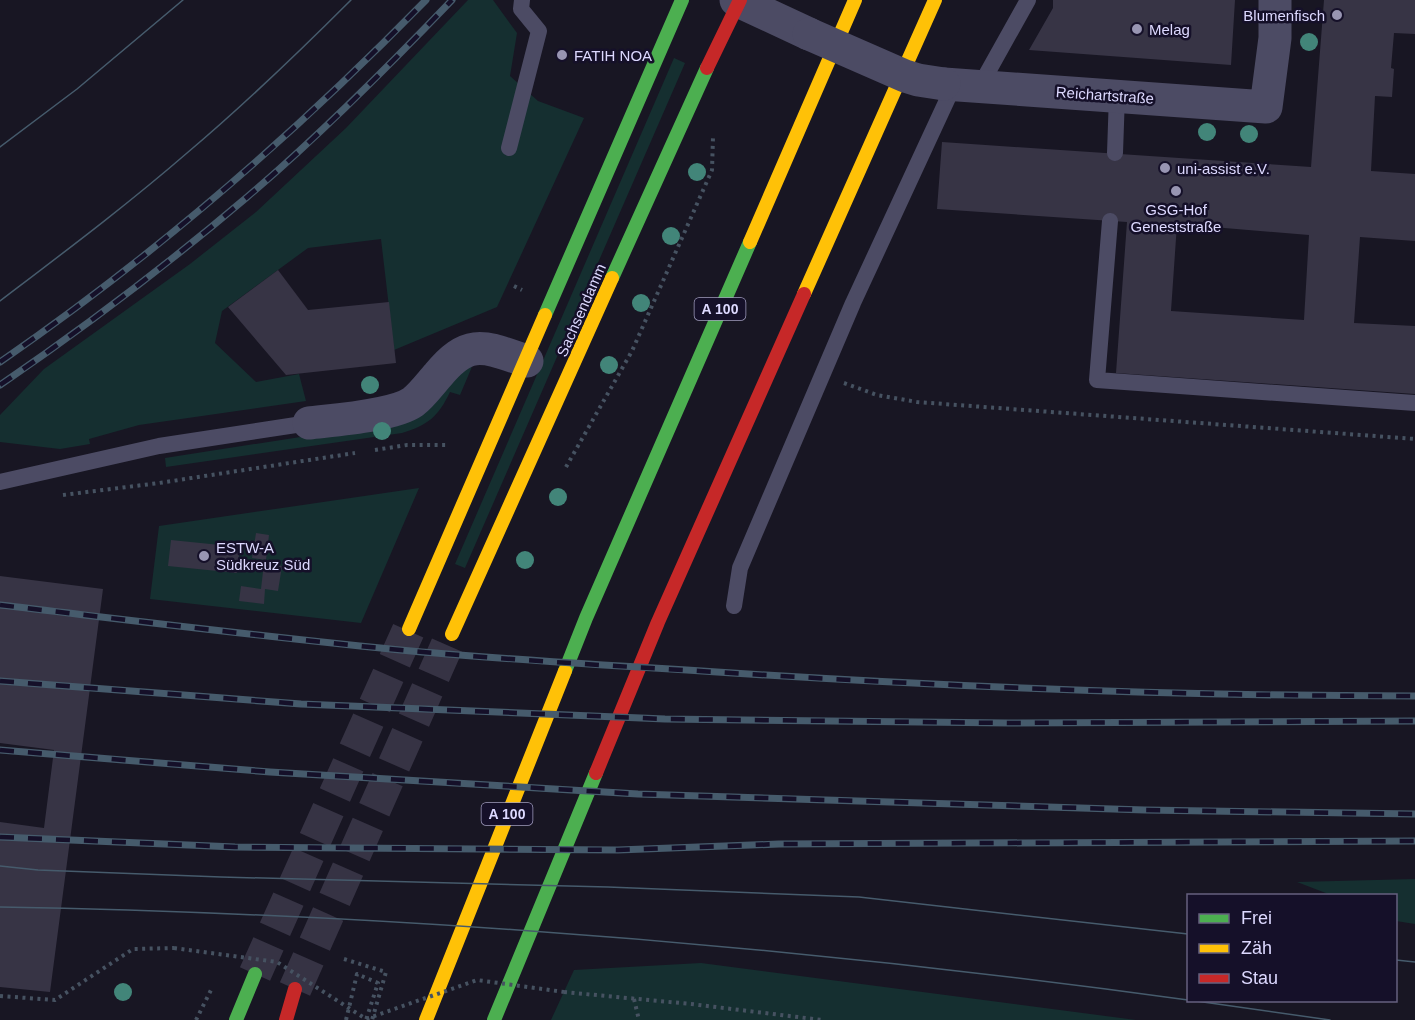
<svg xmlns="http://www.w3.org/2000/svg" width="1415" height="1020" viewBox="0 0 1415 1020" font-family="Helvetica,sans-serif">
<rect width="100%" height="100%" fill="#181623"/>
<path fill="#152f30" d="M 468,0 L 493,0 L 517,33 L 510,76 L 538,101 L 584,118 L 497,307 L 394,350 L 381,239 L 308,248 L 222,311 L 215,343 L 256,382 L 299,374 L 306,401 L 139,425 L 89,439 L 90,444 L 60,449 L 0,442 L 0,415 L 44,369 L 190,264 L 256,212 L 346,128 Z
M 674,58 L 685,63 L 682,70 L 465,568 L 455,564 Z
M 474,362 L 460,395 L 450,392 C 438,417 428,425 402,433 L 166,467 L 165,458 L 416,419 L 422,415 L 455,375 Z
M 419,488 L 361,623 L 150,599 L 159,526 Z
M 1415,879 L 1415,924 L 1396,921 L 1396,896 L 1331,895 L 1297,882 Z
M 701,963 L 1136,1020 L 551,1020 L 574,970 Z"/>
<path fill="#373445" fill-rule="evenodd" d="M 1053,0 L 1235,0 L 1231,65 L 1029,50 L 1053,8 Z
M 1324,0 L 1415,0 L 1415,34 L 1394,33 L 1391,68 L 1394,69 L 1392,97 L 1375,96 L 1371,171 L 1415,174 L 1415,241 L 1360,237 L 1354,323 L 1415,326 L 1415,394 L 1116,373 L 1127,222 L 937,209 L 942,142 L 1311,167 ZM 1177,224 L 1309,235 L 1304,320 L 1171,311 Z
M 278,270 L 308,310 L 389,302 L 396,363 L 286,375 L 228,307 Z
M 256,533 L 269,535 L 266,560 L 252,558 Z
M 171,540 L 240,547 L 237,573 L 168,566 Z
M 264,563 L 282,566 L 278,591 L 265,589 L 264,604 L 239,601 L 241,586 L 261,589 Z
M 0,576 L 103,589 L 50,992 L 0,987 L 0,822 L 44,828 L 54,750 L 0,743 Z"/>
<g fill="none" stroke-linecap="round" stroke-linejoin="round">
<path stroke="#363344" stroke-width="33" stroke-dasharray="33 16" stroke-linecap="butt" d="M 255,974 L 409,629
M 295,989 L 452,634"/>
<path stroke="#465261" stroke-width="4" stroke-dasharray="3 4.5" stroke-linecap="butt" d="M 514,286 L 522,290
M 844,383 L 877,395 L 917,402 L 1415,439
M 375,450 L 407,445 L 448,445
M 566,467 L 632,351 L 712,170 L 713,137
M 63,495 L 159,483 L 355,453
M 344,959 L 386,972 L 372,1020
M 564,992 L 691,1004 L 822,1020
M 0,996 L 55,1000 L 133,949 L 174,948
M 634,999 L 639,1020
M 196,1020 L 211,990
M 346,1020 L 357,974 L 378,983 L 366,1020"/>
<path stroke="#4c4b64" stroke-width="16" d="M 980,86 L 1028,0
M 509,148 L 539,31 L 521,9 L 522,0
M 1115,153 L 1117,95
M 1110,221 L 1097,380 L 1415,403
M 0,482 L 159,446 L 309,423
M 734,606 L 740,568 L 853,303 L 954,85"/>
<path stroke="#4c4b64" stroke-width="33" d="M 736,0 L 809,34
M 944,84 L 1266,107 L 1275,38 L 1275,0
M 309,423 C 334,420 393,416 413,402 C 422,395 430,384 438,375 C 469,337 485,347 527,361"/>
<path stroke="#4caf50" stroke-width="14" d="M 612,278 L 707,68
M 545,315 L 682,0
M 565,671 L 586,618 L 750,242
M 236,1020 L 255,974
M 494,1020 L 596,773"/>
<path stroke="#ffc107" stroke-width="14" d="M 750,242 L 855,0
M 804,294 L 935,0
M 409,629 L 545,315
M 452,634 L 612,278
M 426,1020 L 565,671"/>
<path stroke="#c62828" stroke-width="14" d="M 707,68 L 740,0
M 596,773 L 658,622 L 804,294
M 286,1020 L 295,989"/>
<path stroke="#465b6c" stroke-width="1.5" d="M 0,147 L 77,89 L 183,0
M 0,301 C 63,253 127,205 187,153 C 244,105 298,53 351,0
M 0,866 L 38,870 L 221,877 L 608,887 L 859,897 L 1188,934
M 0,907 C 397,914 795,946 1188,1000
M 1396,960 L 1415,962
M 1189,1000 L 1330,1020"/>
<g stroke="#465b6c" stroke-width="7">
<path id="rail" d="M 0,362 C 154,256 295,134 426,0
M 0,385 C 85,327 167,265 246,198 C 318,137 386,69 452,0
M 0,605 C 137,621 274,638 411,651 C 513,660 615,666 717,672 C 949,687 1182,696 1415,696
M 0,681 L 301,704 L 665,719 L 1009,723 L 1415,721
M 0,750 L 270,772 L 638,794 L 1145,810 L 1415,814
M 0,837 L 235,847 L 618,850 L 779,844 L 1415,841"/>
</g>
<use href="#rail" stroke="#151029" stroke-width="4.5" stroke-dasharray="14" stroke-linecap="butt"/>
<path stroke="#465261" stroke-width="4" stroke-dasharray="3 4.5" stroke-linecap="butt" d="M 174,948 L 277,962 L 366,1019 L 477,980 L 564,992"/>
<path stroke="#4c4b64" stroke-width="33" d="M 809,34 L 905,76 L 918,80 L 944,84"/>
</g>
<g fill="#428579">
<circle cx="1309" cy="42" r="9"/>
<circle cx="1207" cy="132" r="9"/>
<circle cx="1249" cy="134" r="9"/>
<circle cx="697" cy="172" r="9"/>
<circle cx="671" cy="236" r="9"/>
<circle cx="641" cy="303" r="9"/>
<circle cx="609" cy="365" r="9"/>
<circle cx="370" cy="385" r="9"/>
<circle cx="382" cy="431" r="9"/>
<circle cx="558" cy="497" r="9"/>
<circle cx="525" cy="560" r="9"/>
<circle cx="123" cy="992" r="9"/>
</g>
<g fill="#9895b2" stroke="#151029" stroke-width="2">
<circle cx="1337" cy="15" r="6"/>
<circle cx="1137" cy="29" r="6"/>
<circle cx="562" cy="55" r="6"/>
<circle cx="1165" cy="168" r="6"/>
<circle cx="1176" cy="191" r="6"/>
<circle cx="204" cy="556" r="6"/>
</g>
<g text-anchor="middle" dominant-baseline="central" stroke-width="5" stroke-linejoin="round" paint-order="stroke">
<g fill="#151029" stroke="#a19dbf" stroke-width="1.5">
<rect x="694.5" y="298" width="51" height="22" rx="4.5"/>
<rect x="481.5" y="803" width="51" height="22" rx="4.5"/>
</g>
<g font-size="14" font-weight="bold" fill="#ddd9ff">
<text x="720" y="309">A 100</text>
<text x="507" y="814">A 100</text>
</g>
<g font-size="15" fill="#ddd9ff" stroke="#151029" text-anchor="start">
<text x="1325" y="15" text-anchor="end">Blumenfisch</text>
<text x="1149" y="29">Melag</text>
<text x="574" y="55">FATIH NOA</text>
<text x="1177" y="168">uni-assist e.V.</text>
<text x="1176" y="209" text-anchor="middle">GSG-Hof<tspan x="1176" dy="17">Geneststraße</tspan></text>
<text x="216" y="547">ESTW-A<tspan x="216" dy="17">Südkreuz Süd</tspan></text>
</g>
<g font-size="15" fill="#ddd9ff" stroke="#151029">
<text transform="translate(1105 95) rotate(4)">Reichartstraße</text>
<text transform="translate(581 310) rotate(-66)">Sachsendamm</text>
</g>
</g>
<rect x="1187" y="894" width="210" height="108" fill="#151029" stroke="#65607f" stroke-width="1.5"/>
<rect x="1199" y="914" width="30" height="9" fill="#4caf50" stroke="#65607f" stroke-width="1.5"/>
<text x="1241" y="924" font-size="18" fill="#ddd9ff">Frei</text>
<rect x="1199" y="944" width="30" height="9" fill="#ffc107" stroke="#65607f" stroke-width="1.5"/>
<text x="1241" y="954" font-size="18" fill="#ddd9ff">Zäh</text>
<rect x="1199" y="974" width="30" height="9" fill="#c62828" stroke="#65607f" stroke-width="1.5"/>
<text x="1241" y="984" font-size="18" fill="#ddd9ff">Stau</text>
</svg>
